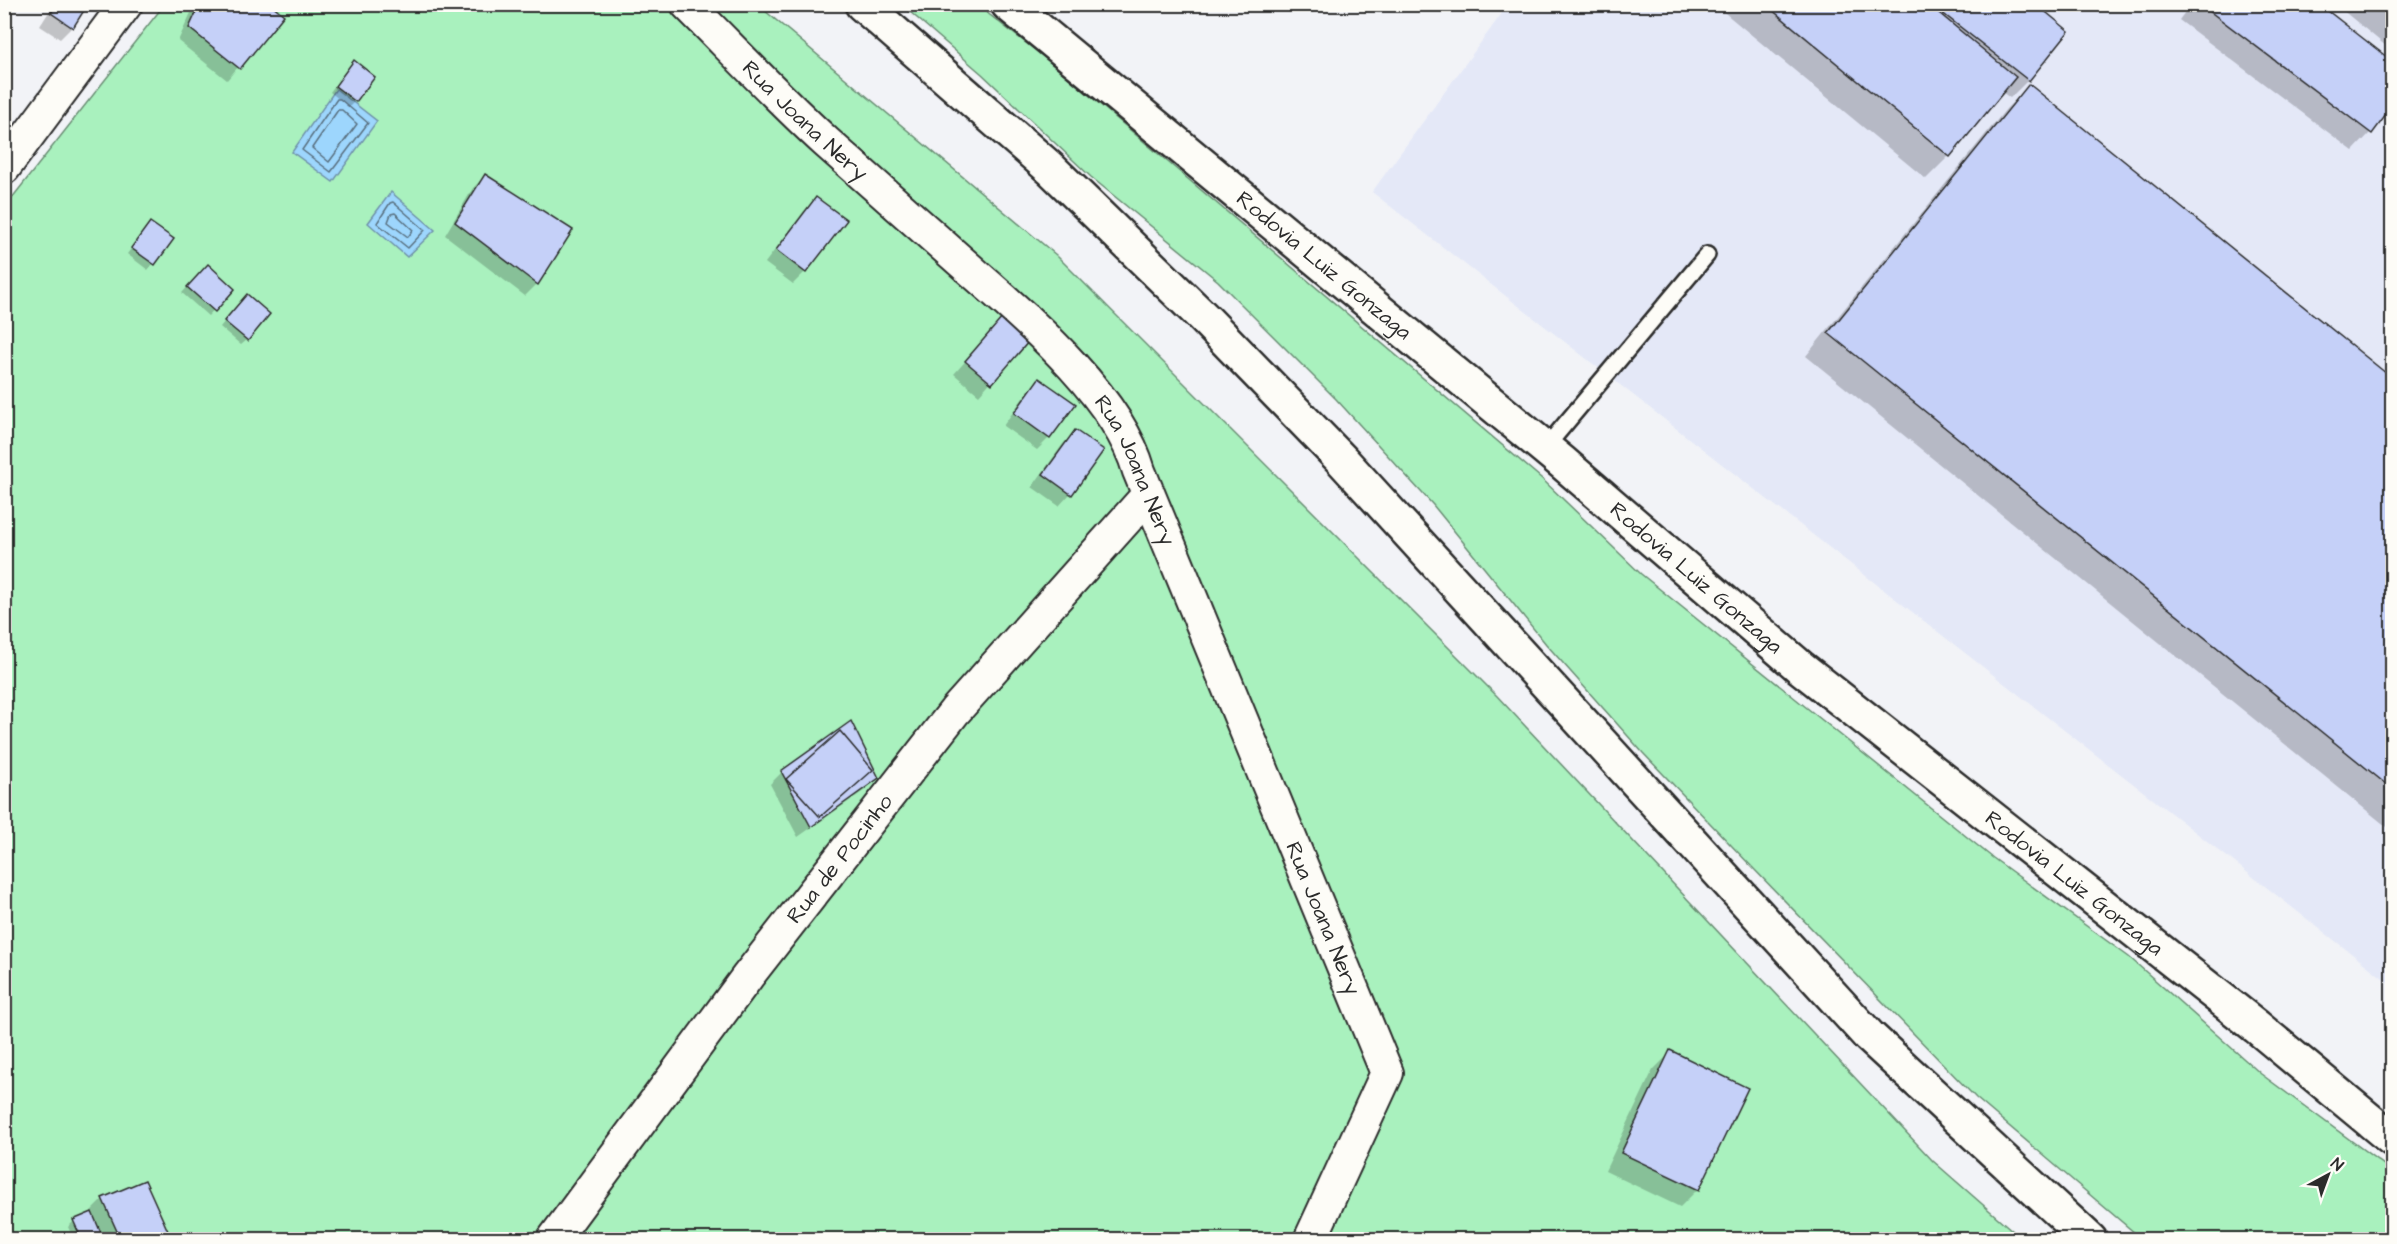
<svg xmlns="http://www.w3.org/2000/svg" width="2397" height="1244" viewBox="0 0 2397 1244" font-family="'Architects Daughter',sans-serif">
<rect width="100%" height="100%" fill="#f2f3f7"/>
<filter id="ink" filterUnits="userSpaceOnUse"><feTurbulence type="fractalNoise" baseFrequency=".0167" numOctaves="2"/><feDisplacementMap in="SourceGraphic" scale="12" xChannelSelector="R" yChannelSelector="G"/><feConvolveMatrix kernelMatrix="1 2 1 2 8 2 1 2 1" color-interpolation-filters="sRGB"/></filter>
<g filter="url(#ink)">
<path fill="#e4e8f7" d="M 1508,5 L 2392,5 L 2392,985 L 1372,192 Z"/>
<path fill="#a9f1be" stroke="#6a8e74" stroke-width="1.5" d="M 164,5 L 758,5 L 1056,255 L 1497,696 L 1933,1161 L 2022,1239 L 5,1239 L 4,208 Z
M 902,5 L 977,5 L 1044,57 L 1541,478 L 1641,574 L 1993,858 L 2129,957 L 2261,1074 L 2392,1171 L 2392,1239 L 2142,1239 L 1976,1098 L 1752,867 L 1643,753 L 1546,644 L 1433,505 L 1336,399 L 1218,281 L 1091,177 L 982,74 Z"/>
<path fill="#9dd6fd" stroke="#6f92a9" stroke-width="1.5" d="M 336,89 L 377,121 L 333,182 L 292,152 Z
M 391,192 L 435,230 L 407,257 L 368,223 Z"/>
<path fill="#0003" d="M 54,4 L 86,4 L 72,27 L 60,39 L 40,26 Z
M 195,4 L 268,4 L 282,15 L 227,80 L 178,41 Z
M 1714,4 L 2033,4 L 2067,31 L 2028,80 L 2010,98 L 2002,92 L 1949,156 L 1926,179 Z
M 2191,4 L 2316,4 L 2392,62 L 2392,104 L 2370,133 L 2353,151 L 2179,20 Z
M 2335,4 L 2392,4 L 2392,51 Z
M 348,68 L 355,101 L 349,107 L 330,92 Z
M 2029,86 L 2392,380 L 2392,831 L 1806,356 L 2006,109 Z
M 485,176 L 537,284 L 525,296 L 445,235 L 473,188 Z
M 816,199 L 845,221 L 805,272 L 793,284 L 765,263 L 804,211 Z
M 150,224 L 172,240 L 148,270 L 127,254 Z
M 202,271 L 233,289 L 208,316 L 182,293 Z
M 241,302 L 247,340 L 241,345 L 220,327 Z
M 1002,320 L 1027,341 L 979,395 L 954,374 Z
M 1040,379 L 1074,405 L 1049,438 L 1037,450 L 1003,426 L 1028,391 Z
M 1075,432 L 1101,451 L 1070,494 L 1059,506 L 1032,487 L 1063,444 Z
M 782,772 L 877,778 L 865,790 L 798,837 L 770,784 Z
M 1671,1052 L 1698,1189 L 1680,1207 L 1605,1171 L 1653,1070 Z
M 103,1199 L 171,1240 L 74,1240 L 68,1227 L 74,1221 L 92,1213 L 91,1211 Z"/>
<g fill="none" stroke-linecap="round" stroke-linejoin="round">
<path stroke="#596f7f" stroke-width="1.5" d="M 337,99 L 340,99 L 368,123 L 331,172 L 302,150 Z
M 338,110 L 342,110 L 357,124 L 329,162 L 312,148 Z
M 393,202 L 425,230 L 408,248 L 377,223 L 390,203 Z
M 395,213 L 413,230 L 408,237 L 388,222 L 391,214 Z"/>
</g>
<path fill="#c5d0f8" stroke="#2b2b2b" stroke-width="1.5" d="M 57,4 L 88,4 L 73,28 L 51,13 Z
M 200,4 L 271,4 L 284,15 L 240,69 L 189,28 Z
M 1765,4 L 1928,4 L 2016,77 L 1950,157 Z
M 1931,4 L 2036,4 L 2069,31 L 2029,81 Z
M 2200,4 L 2319,4 L 2392,61 L 2392,107 L 2372,134 Z
M 354,60 L 375,77 L 356,102 L 335,86 Z
M 2029,84 L 2392,378 L 2392,789 L 1828,333 Z
M 485,174 L 573,230 L 538,285 L 455,222 Z
M 816,197 L 847,220 L 806,273 L 776,250 Z
M 150,222 L 174,239 L 155,265 L 131,248 Z
M 208,264 L 235,289 L 215,312 L 187,287 Z
M 247,294 L 270,314 L 248,341 L 224,321 Z
M 1002,318 L 1029,341 L 992,384 L 965,361 Z
M 1039,378 L 1076,404 L 1050,439 L 1014,413 Z
M 1075,430 L 1104,450 L 1072,495 L 1043,474 Z
M 851,721 L 879,778 L 811,827 L 781,771 Z
M 840,731 L 873,770 L 820,817 L 786,779 Z
M 1670,1050 L 1748,1088 L 1699,1190 L 1621,1153 Z
M 145,1180 L 172,1240 L 121,1240 L 102,1198 Z
M 92,1212 L 104,1240 L 82,1240 L 73,1220 Z"/>
<g fill="none" stroke-linecap="round" stroke-linejoin="round">
<g stroke="#2b2b2b" stroke-width="20">
<path id="lane" d="M 1545,448 L 1707,255"/>
</g>
<g stroke="#2b2b2b" stroke-width="36">
<g id="street">
<path id="s1" d="M 687,4 C 733,50 778,98 826,142 C 872,183 919,224 965,265 C 1024,317 1117,394 1139,471 L 1387,1073 L 1310,1240"/>
<path d="M 4,168 L 126,4"/>
<path id="s2" d="M 553,1240 L 748,976 L 955,711 L 1148,495"/>
</g>
</g>
<g stroke="#2b2b2b" stroke-width="38">
<g id="highway">
<path d="M 862,4 L 1051,169 L 1206,320 L 1342,460 L 1869,1036 L 2090,1240"/>
<path id="s3" d="M 1008,4 L 1562,462 L 1800,667 L 2257,1027 L 2392,1139"/>
</g>
</g>
<use href="#lane" stroke="#fdfcf7" stroke-width="15"/>
<use href="#street" stroke="#fdfcf7" stroke-width="32"/>
<use href="#highway" stroke="#fdfcf7" stroke-width="33"/>
</g>
</g>
<g text-anchor="middle" dominant-baseline="central" stroke-width="6" stroke-linejoin="round" paint-order="stroke">
<g font-size="22" fill="#2b2b2b" stroke="#fdfcf7">
<text stroke="none"><textPath href="#s1" startOffset="166">Rua Joana Nery</textPath></text>
<text stroke="none"><textPath href="#s3" startOffset="410">Rodovia Luiz Gonzaga</textPath></text>
<text stroke="none"><textPath href="#s1" startOffset="652">Rua Joana Nery</textPath></text>
<text stroke="none"><textPath href="#s3" startOffset="896">Rodovia Luiz Gonzaga</textPath></text>
<text stroke="none"><textPath href="#s2" startOffset="477">Rua de Pocinho</textPath></text>
<text stroke="none"><textPath href="#s3" startOffset="1382">Rodovia Luiz Gonzaga</textPath></text>
<text stroke="none"><textPath href="#s1" startOffset="1138">Rua Joana Nery</textPath></text>
</g>
</g>
<rect width="2397" height="1244" fill="none" stroke="#fdfcf7" stroke-width="24"/>
<rect x="12" y="12" width="2373" height="1220" fill="none" stroke="#2b2b2b" stroke-width="2" filter="url(#ink)"/>
<g transform="translate(2328 1175) rotate(41)" stroke="#fdfcf7" stroke-width="4.5" paint-order="stroke">
<path d="M0-4.5L10 22L0 15L-10 22Z" fill="#2b2b2b"/>
<text y="-9" font-size="16" font-weight="bold" text-anchor="middle" fill="#2b2b2b">N</text>
</g>
</svg>
